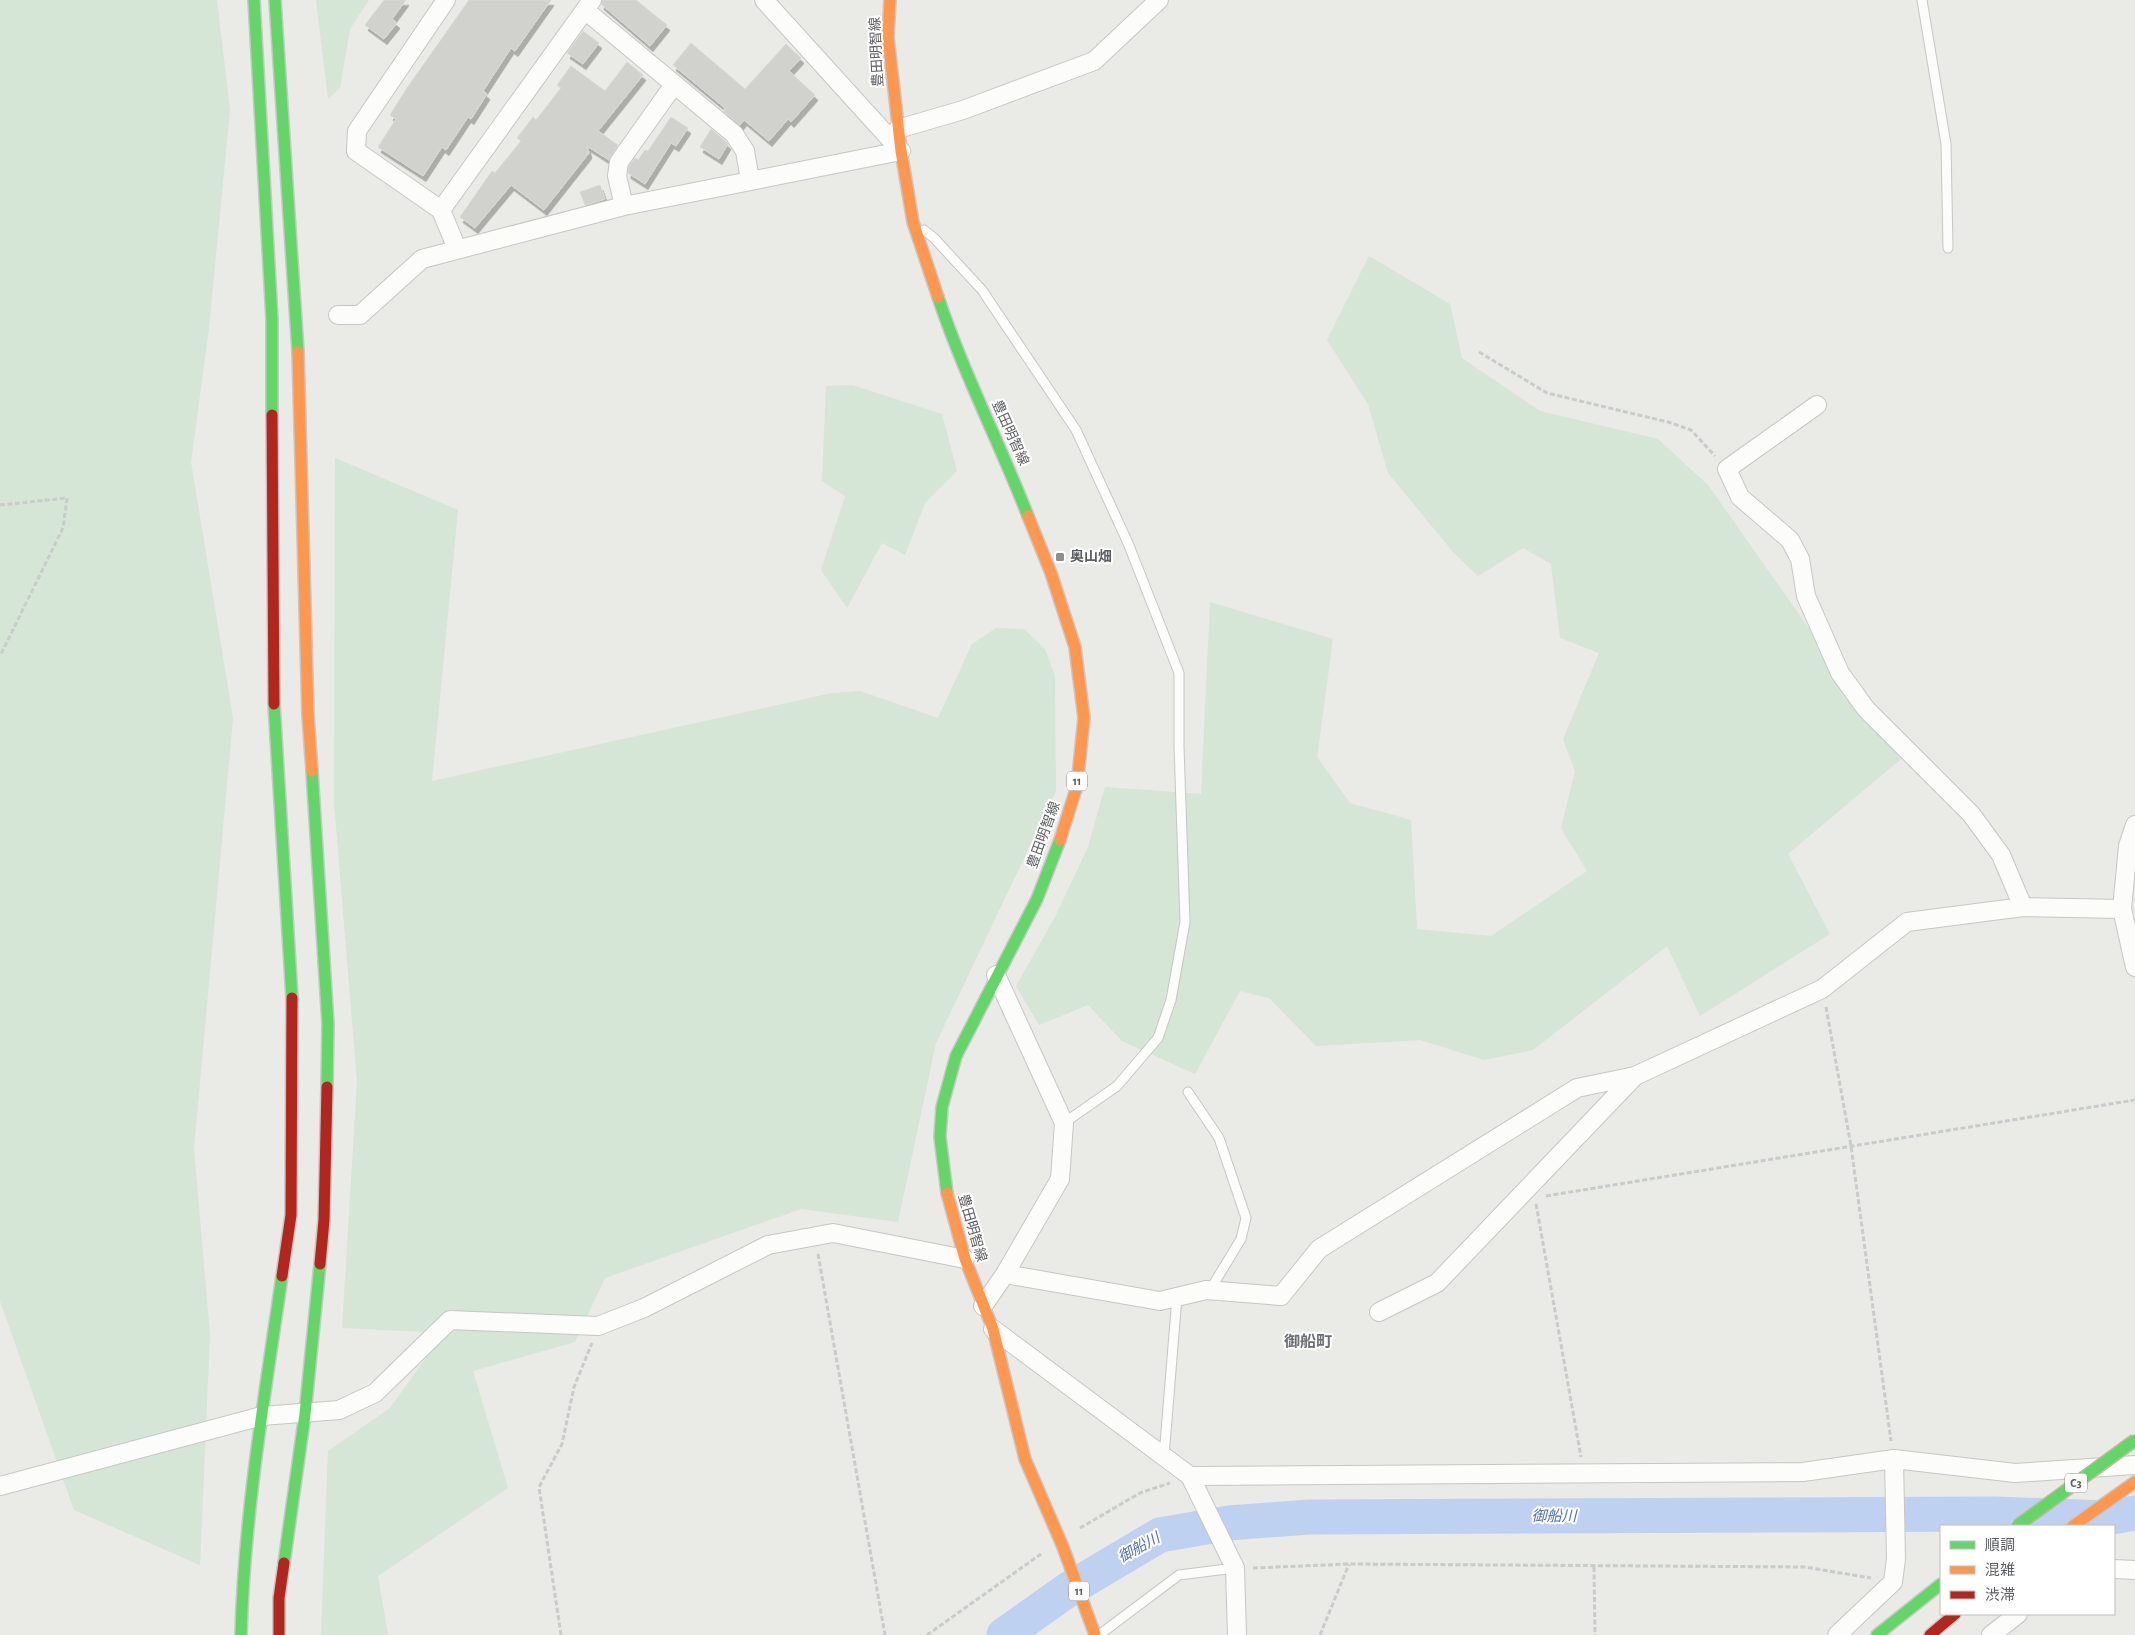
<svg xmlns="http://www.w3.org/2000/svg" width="2135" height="1635" viewBox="0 0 2135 1635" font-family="'Alegreya Sans','Noto Sans JP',sans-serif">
<defs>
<filter id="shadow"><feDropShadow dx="3" dy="5.5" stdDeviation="0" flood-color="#0004"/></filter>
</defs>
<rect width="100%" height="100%" fill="#eaeae6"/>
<path fill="#d5e5d6" d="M 0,0 L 217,0 L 230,110 L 209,328 L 191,462 L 233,718 L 194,1148 L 210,1335 L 200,1565 L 74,1510 L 0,1301 Z
M 316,0 L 369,0 L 350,29 L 340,88 L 328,99 Z
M 1369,256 L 1450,304 L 1462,358 L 1540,411 L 1658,439 L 1708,485 L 1901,759 L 1788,854 L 1830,934 L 1700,1016 L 1667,946 L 1533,1050 L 1484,1060 L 1420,1040 L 1316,1046 L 1269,998 L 1240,991 L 1195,1074 L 1122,1041 L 1088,1005 L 1039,1025 L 1016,986 L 1055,917 L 1088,847 L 1105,787 L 1201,794 L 1210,602 L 1333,639 L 1317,757 L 1350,803 L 1411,820 L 1417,929 L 1491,936 L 1587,871 L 1561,828 L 1575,771 L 1563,739 L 1599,653 L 1560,638 L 1551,564 L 1523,548 L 1478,576 L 1454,553 L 1388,473 L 1368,404 L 1327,340 Z
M 852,385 L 942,414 L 957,471 L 925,503 L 905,555 L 882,543 L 847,608 L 821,570 L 845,496 L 822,481 L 826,386 Z
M 335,458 L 458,510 L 432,781 L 832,693 L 860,691 L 938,718 L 972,644 L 996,628 L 1024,629 L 1045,649 L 1055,676 L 1056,791 L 936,1043 L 898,1222 L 801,1209 L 605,1278 L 575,1342 L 473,1371 L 508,1488 L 378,1576 L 388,1635 L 321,1635 L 328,1451 L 390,1408 L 444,1333 L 342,1328 L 357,1082 L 334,802 Z"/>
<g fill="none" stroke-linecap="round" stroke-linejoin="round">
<path stroke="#bed1f0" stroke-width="35" d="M 1004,1635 L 1069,1589 L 1160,1535 L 1229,1523 L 1310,1517 L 1994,1514 L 2106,1518 L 2135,1513"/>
</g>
<path fill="#d1d1ce" stroke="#dad9d5" filter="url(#shadow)" d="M 384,0 L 406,0 L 392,19 L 397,23 L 384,39 L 365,25 Z
M 469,0 L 551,0 L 515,51 L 511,48 L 483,91 L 487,94 L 471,119 L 468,117 L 446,150 L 442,147 L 423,176 L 378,147 L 396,119 L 390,115 L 407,88 Z
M 602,0 L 636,0 L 667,25 L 650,46 L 601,4 Z
M 583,31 L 599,43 L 583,64 L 567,53 Z
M 691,43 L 745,89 L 786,44 L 801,58 L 789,71 L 815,95 L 791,122 L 788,119 L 769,141 L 744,120 L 740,125 L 723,111 L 725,108 L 673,65 Z
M 627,62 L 643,75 L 598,131 L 618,145 L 609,160 L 587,146 L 589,153 L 544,210 L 511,185 L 475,228 L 460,217 L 492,171 L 495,173 L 521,141 L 517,138 L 533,117 L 536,120 L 561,88 L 557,85 L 571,66 L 605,91 Z
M 671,117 L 688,128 L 676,146 L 671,143 L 645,184 L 628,173 L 629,166 L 635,158 L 638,160 L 645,150 L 648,151 Z
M 711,129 L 728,144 L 719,159 L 700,147 Z
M 600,185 L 605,199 L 585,205 L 580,192 Z"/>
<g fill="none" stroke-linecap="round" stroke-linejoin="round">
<g stroke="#c6c6c6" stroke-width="11">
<path id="lane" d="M 1922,0 L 1946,144 L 1948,248
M 924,230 L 934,238 L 982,290 L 1076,430 L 1128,543 L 1179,673 L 1179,747 L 1185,922 L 1171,1000 L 1158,1038 L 1117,1086 L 1064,1123
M 1188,1092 L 1219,1138 L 1246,1218 L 1241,1239 L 1210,1290
M 1164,1456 L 1177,1297
M 1099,1635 L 1179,1575 L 1235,1568"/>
</g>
<g stroke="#c6c6c6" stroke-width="20">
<path id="street" d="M 446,0 L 357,131 L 356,151 L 441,210 L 457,249
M 764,0 L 901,151
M 585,10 L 734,134 L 745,151 L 750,180
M 898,129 L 963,110 L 1094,61 L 1159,0
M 624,206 L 617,176 L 619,162 L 673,86
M 441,210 L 592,0
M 338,315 L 360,315 L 422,259 L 624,206 L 901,151
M 1817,405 L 1727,469 L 1740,497 L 1790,540 L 1800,559 L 1806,596 L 1840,673 L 1866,709 L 1971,814 L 2001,855 L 2023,907
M 2135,825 L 2128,846 L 2122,909 L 2135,967
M 1005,1274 L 1160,1301 L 1206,1290 L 1281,1296 L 1319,1249 L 1577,1088 L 1635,1076 L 1822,989 L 1907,922 L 2023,907 L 2122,909
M 983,1306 L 1005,1274 L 1060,1179 L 1064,1123 L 996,975
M 1379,1312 L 1437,1283 L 1635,1076
M 993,1329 L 1190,1476 L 1235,1568 L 1237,1635
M 1190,1476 L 1803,1472 L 1894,1459 L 2015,1473 L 2135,1465
M 0,1486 L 262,1416 L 339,1410 L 375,1393 L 450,1320 L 598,1326 L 644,1308 L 768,1245 L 833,1233 L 965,1259
M 2114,1569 L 2135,1570
M 1837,1635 L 1893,1582 L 1896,1559 L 1894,1459
M 1991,1635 L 2018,1614"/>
</g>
<g stroke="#c7c7c8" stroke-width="14">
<path id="fast" d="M 254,0 L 272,319 L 272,415
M 275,0 L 298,352
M 938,297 C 963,372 999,442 1028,516
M 274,704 L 292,998
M 312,771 L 328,1024 L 327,1087
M 947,1193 L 940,1137 L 942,1107 L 956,1056 L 1037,899 L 1060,840
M 284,1563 L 305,1414 L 320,1264
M 241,1635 C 244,1516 265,1394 282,1276
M 1877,1635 L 1941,1584"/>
</g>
<g stroke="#c7c7c8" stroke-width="14">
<path id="slow" d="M 890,0 L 888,37 L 901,151 L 913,222 L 938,297
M 298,352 L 308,715 L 312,771
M 1028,516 L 1051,573 L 1075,647 L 1084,718 L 1077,786 L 1060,840
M 947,1193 L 965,1259 L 993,1329 L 1025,1459 L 1063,1547 L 1095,1635
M 2073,1526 L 2135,1482"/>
</g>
<g stroke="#c7c7c8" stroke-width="14">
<path id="jam" d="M 272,415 L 274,704
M 320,1264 L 324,1220 L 327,1087
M 282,1276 L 291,1215 L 292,998
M 279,1635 L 279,1598 L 284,1563
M 1930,1635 L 1955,1614"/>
</g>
<path stroke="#c8ccca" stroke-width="3" stroke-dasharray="5 2.5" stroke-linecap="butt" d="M 1479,352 L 1547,393 L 1668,422 L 1691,430 L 1715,456
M 0,505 L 67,498 L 63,528 L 0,656
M 1826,1007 L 1851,1146 L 1891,1441
M 1546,1196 L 2135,1100
M 1536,1204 L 1581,1457
M 818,1254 L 885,1635
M 1080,1528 L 1140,1493 L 1170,1483
M 1594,1567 L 1595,1635
M 1253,1568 L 1349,1564 L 1805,1567 L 1871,1578
M 561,1635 L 539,1487 L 562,1444 L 574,1387 L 592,1343
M 927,1635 L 1041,1554
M 1320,1635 L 1349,1564"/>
<use href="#lane" stroke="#fcfcfb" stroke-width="9"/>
<use href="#street" stroke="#fcfcfb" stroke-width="18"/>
<use href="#fast" stroke="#63d668" stroke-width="11"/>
<use href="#slow" stroke="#ff974d" stroke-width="11"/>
<use href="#jam" stroke="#b3261e" stroke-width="11"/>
<g stroke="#bdba97" stroke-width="14" stroke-linecap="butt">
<path id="fast-bridge" d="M 2017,1526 L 2135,1440"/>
</g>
<use href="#fast-bridge" stroke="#63d668" stroke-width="11"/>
</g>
<rect fill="#8e8e90" stroke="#fff" stroke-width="2" x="1055" y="552" width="10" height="10" rx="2.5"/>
<g text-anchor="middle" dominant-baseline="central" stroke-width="4" stroke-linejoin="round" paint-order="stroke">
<g fill="#fff" stroke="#8d8e91" stroke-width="1">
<rect x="1067" y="771.5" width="20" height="19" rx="4"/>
<rect x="2065" y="1473.5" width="22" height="19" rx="4"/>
<rect x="1069" y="1581.5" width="20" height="19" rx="4"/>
</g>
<g font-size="12" font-weight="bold" fill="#5c5d62">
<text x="1077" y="781">11</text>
<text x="2076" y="1483">C3</text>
<text x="1079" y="1591">11</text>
</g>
<g font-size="14" fill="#5c5d62" stroke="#fff">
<text transform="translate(877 52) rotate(-93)">豊田明智線</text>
<text transform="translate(1010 433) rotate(66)">豊田明智線</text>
<text transform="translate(1044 835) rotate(-70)">豊田明智線</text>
<text transform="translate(972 1228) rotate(74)">豊田明智線</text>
</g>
<g font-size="14" font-weight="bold" fill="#5c5d62" stroke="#fff" text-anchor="start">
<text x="1070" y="557">奥山畑</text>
</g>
<g font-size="15" font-style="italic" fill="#516eb5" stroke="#fff">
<text x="1554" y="1516">御船川</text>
<text transform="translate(1139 1548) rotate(-29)">御船川</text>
</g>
<g font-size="16" font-weight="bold" fill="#6d6f74" stroke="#fff">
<text x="1308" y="1342">御船町</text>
</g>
</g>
<rect x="1940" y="1525" width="175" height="90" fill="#ffffff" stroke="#bebec0"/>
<rect x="1950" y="1541" width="25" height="8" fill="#63d668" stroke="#bebec0"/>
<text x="1985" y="1550" font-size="15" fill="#5c5d62">順調</text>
<rect x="1950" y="1566" width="25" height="8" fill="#ff974d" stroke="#bebec0"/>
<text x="1985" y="1575" font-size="15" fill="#5c5d62">混雑</text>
<rect x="1950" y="1591" width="25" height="8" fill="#b3261e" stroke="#bebec0"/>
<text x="1985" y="1600" font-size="15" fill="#5c5d62">渋滞</text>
</svg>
